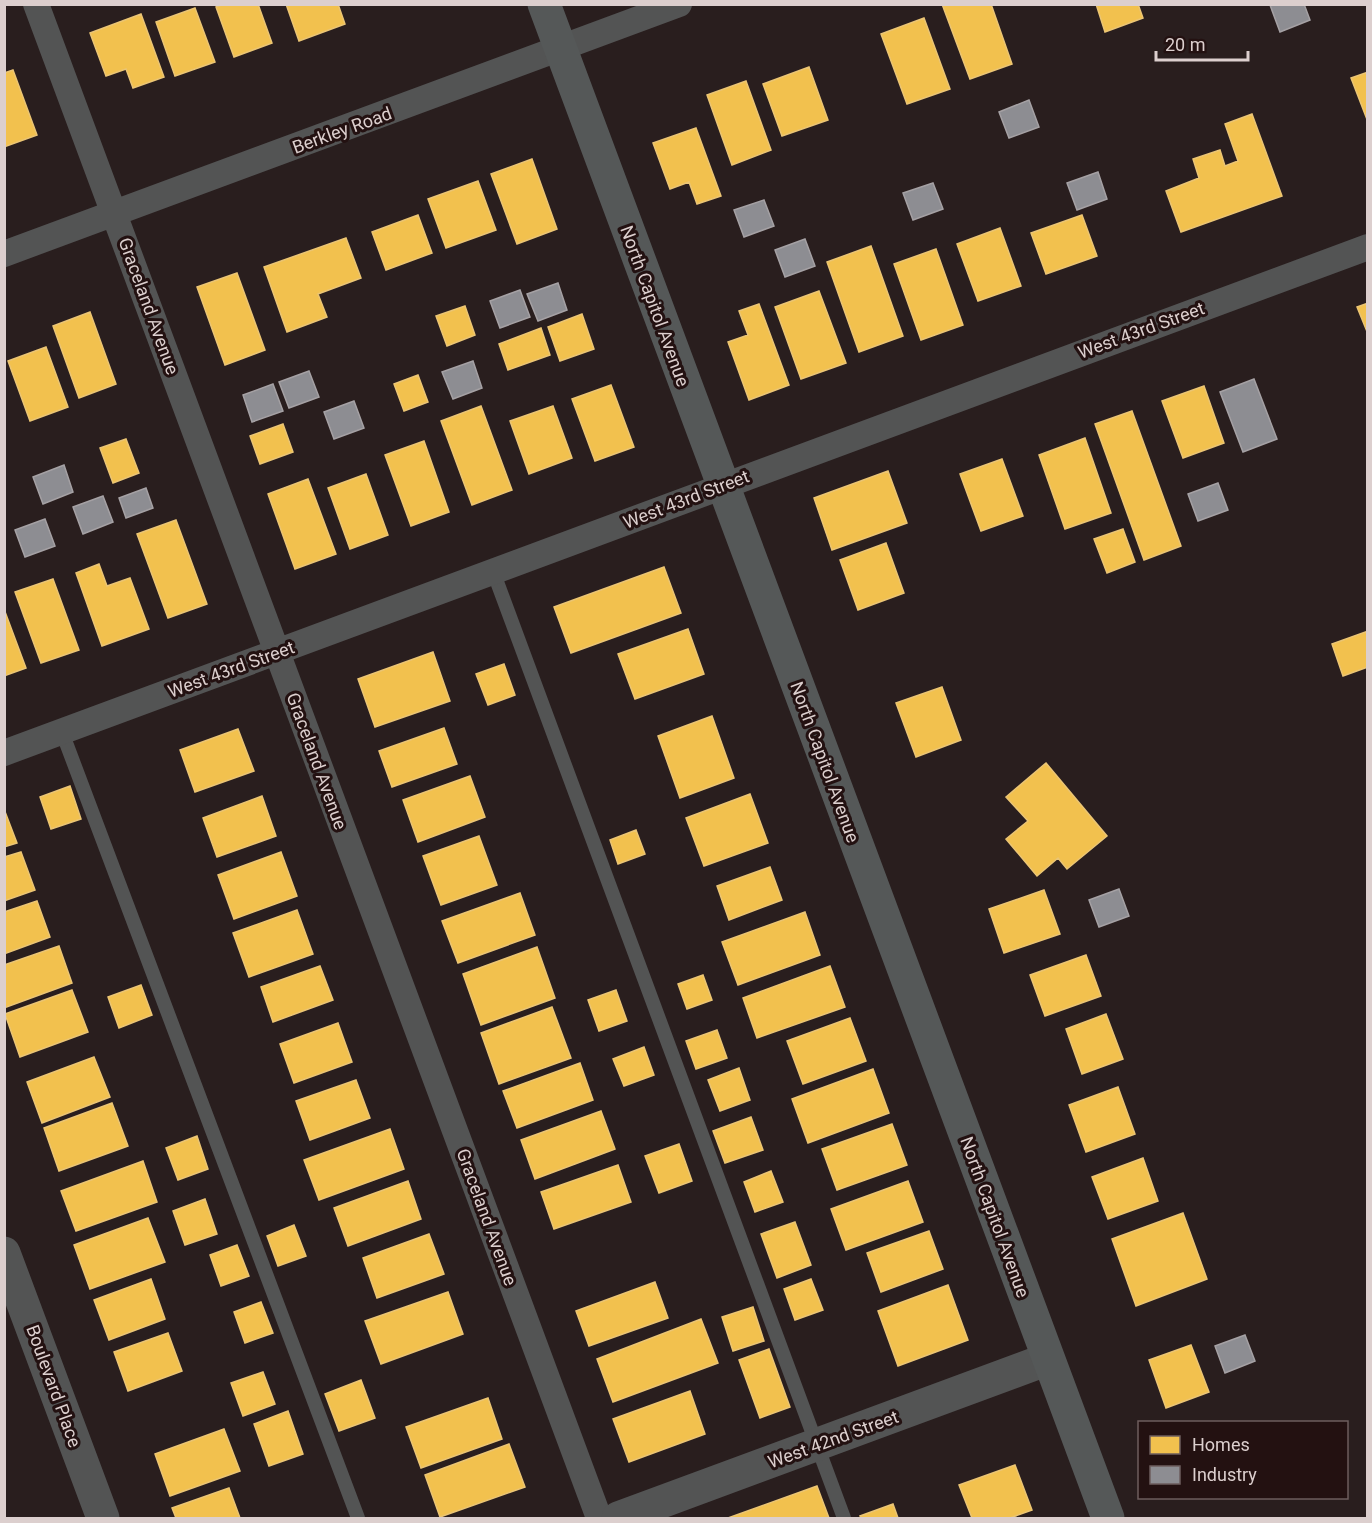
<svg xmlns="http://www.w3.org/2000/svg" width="1372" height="1523" viewBox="0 0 1372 1523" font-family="Roboto,sans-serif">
<rect width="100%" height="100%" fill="#291e1e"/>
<path fill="#f2c14e" stroke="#ebc574" stroke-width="1.5" d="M 224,4 L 258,4 L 272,43 L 234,57 L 216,7 Z
M 286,4 L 338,4 L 345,24 L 299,41 Z
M 942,4 L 991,4 L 1012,64 L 970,79 Z
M 1096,4 L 1138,4 L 1143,18 L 1105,32 Z
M 195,8 L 215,62 L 175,76 L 156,22 Z
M 141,14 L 164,77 L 133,88 L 126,69 L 106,76 L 90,33 Z
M 924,18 L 950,89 L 907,104 L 881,34 Z
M 809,67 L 828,120 L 782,136 L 763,84 Z
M 13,70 L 37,135 L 4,147 L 4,73 Z
M 1368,72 L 1368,122 L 1351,78 Z
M 746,81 L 771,150 L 732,165 L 707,95 Z
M 1252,114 L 1282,196 L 1181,232 L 1166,191 L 1199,178 L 1193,159 L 1220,150 L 1225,166 L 1238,161 L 1225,124 Z
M 696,128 L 721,196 L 697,204 L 689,182 L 670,189 L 653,143 Z
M 532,159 L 557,229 L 517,244 L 491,174 Z
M 478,181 L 496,230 L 446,248 L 428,199 Z
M 418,215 L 432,253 L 386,270 L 372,232 Z
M 1082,215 L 1097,256 L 1046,274 L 1031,233 Z
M 1000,228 L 1021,286 L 978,301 L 957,244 Z
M 346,238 L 361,278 L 318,294 L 327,317 L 287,332 L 264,267 Z
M 871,246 L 903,336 L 859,352 L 827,262 Z
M 936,249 L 963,325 L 921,340 L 894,264 Z
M 237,273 L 265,350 L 225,365 L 197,287 Z
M 819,291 L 846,363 L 801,379 L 775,307 Z
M 1368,303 L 1368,334 L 1357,307 Z
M 759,304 L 789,385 L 749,400 L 728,342 L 748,335 L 739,311 Z
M 465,306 L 475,335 L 447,346 L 436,316 Z
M 90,312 L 116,384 L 79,398 L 53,326 Z
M 582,314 L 594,349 L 560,361 L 548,327 Z
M 541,328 L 550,355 L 508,370 L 499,344 Z
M 46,347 L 68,407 L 30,421 L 8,361 Z
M 418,375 L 428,402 L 404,411 L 394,384 Z
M 611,385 L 634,447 L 595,461 L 572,399 Z
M 1204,386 L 1224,443 L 1183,458 L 1162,401 Z
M 481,406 L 512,490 L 472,505 L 441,421 Z
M 553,406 L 572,458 L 529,474 L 510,421 Z
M 1132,411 L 1181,546 L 1144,560 L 1095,424 Z
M 283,424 L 293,452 L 260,464 L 250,436 Z
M 1085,438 L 1111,513 L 1065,529 L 1039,455 Z
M 126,439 L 139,473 L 113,483 L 100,448 Z
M 424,441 L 449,512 L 411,526 L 385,455 Z
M 1002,459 L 1023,516 L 981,531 L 960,474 Z
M 888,471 L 907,523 L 832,550 L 814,498 Z
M 366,474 L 388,535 L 350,549 L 328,488 Z
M 308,479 L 336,554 L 295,569 L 268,494 Z
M 176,520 L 207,604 L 168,618 L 137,534 Z
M 1123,529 L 1135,562 L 1107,573 L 1094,539 Z
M 886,543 L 904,593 L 858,610 L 840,560 Z
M 99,564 L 107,586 L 130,578 L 149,629 L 102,646 L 76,573 Z
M 664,567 L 681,613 L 571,653 L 554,607 Z
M 53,579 L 79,650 L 41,663 L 15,592 Z
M 4,609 L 26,668 L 4,676 Z
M 688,629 L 704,674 L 635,699 L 618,654 Z
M 1368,631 L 1368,667 L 1343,676 L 1332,644 Z
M 433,652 L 450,701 L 375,727 L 358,679 Z
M 504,664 L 515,695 L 488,705 L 476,674 Z
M 942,687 L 961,740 L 916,757 L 896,703 Z
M 712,716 L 734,778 L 680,798 L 658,736 Z
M 444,728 L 457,764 L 392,787 L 379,751 Z
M 238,729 L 254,771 L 195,792 L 180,750 Z
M 1046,763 L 1107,836 L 1067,869 L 1058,858 L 1037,876 L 1006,839 L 1028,821 L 1006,797 Z
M 470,776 L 485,817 L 418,842 L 403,800 Z
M 70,786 L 81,819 L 51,829 L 40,797 Z
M 750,794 L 768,843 L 704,866 L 686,818 Z
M 262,796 L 276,836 L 217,857 L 203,818 Z
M 4,809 L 17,843 L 4,847 Z
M 636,830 L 645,854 L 618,864 L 610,840 Z
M 479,836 L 497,885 L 441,905 L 423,856 Z
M 21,852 L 35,890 L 4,901 L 4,857 Z
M 281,852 L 297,896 L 234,919 L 218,875 Z
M 770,867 L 782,900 L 729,920 L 717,886 Z
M 1044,890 L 1060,934 L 1004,953 L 989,909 Z
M 520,893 L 535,935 L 458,963 L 442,921 Z
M 37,901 L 50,937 L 4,954 L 4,912 Z
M 297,910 L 313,954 L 249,977 L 233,933 Z
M 805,912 L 820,955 L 738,985 L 722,942 Z
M 59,946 L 72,983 L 4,1008 L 4,965 Z
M 537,947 L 555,998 L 481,1025 L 463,974 Z
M 1086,955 L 1101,996 L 1045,1016 L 1030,975 Z
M 320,966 L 333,1000 L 273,1022 L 261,987 Z
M 830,966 L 845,1007 L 757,1038 L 743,998 Z
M 703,975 L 712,1000 L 687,1009 L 678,984 Z
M 141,985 L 152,1015 L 119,1028 L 108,997 Z
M 72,990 L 88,1032 L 20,1057 L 5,1014 Z
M 616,990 L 627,1021 L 599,1031 L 588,1000 Z
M 552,1007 L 571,1058 L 499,1084 L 481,1033 Z
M 1106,1014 L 1123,1059 L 1082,1074 L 1066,1029 Z
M 850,1018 L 866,1061 L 803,1084 L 787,1041 Z
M 338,1023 L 352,1062 L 294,1083 L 280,1044 Z
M 717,1030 L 727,1058 L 696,1069 L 686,1041 Z
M 644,1047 L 654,1075 L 624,1086 L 613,1059 Z
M 94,1057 L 110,1097 L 42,1123 L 27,1082 Z
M 580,1063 L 593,1100 L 517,1128 L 503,1091 Z
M 739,1068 L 750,1100 L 720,1111 L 708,1080 Z
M 873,1069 L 889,1113 L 808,1143 L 792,1099 Z
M 356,1080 L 370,1118 L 310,1140 L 296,1101 Z
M 1118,1087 L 1135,1134 L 1086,1152 L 1069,1105 Z
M 112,1103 L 128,1146 L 59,1171 L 44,1128 Z
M 601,1111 L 615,1149 L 535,1179 L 521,1140 Z
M 751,1117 L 763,1150 L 725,1163 L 713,1131 Z
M 892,1124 L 907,1165 L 837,1190 L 822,1149 Z
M 390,1129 L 404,1169 L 319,1200 L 304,1160 Z
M 197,1136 L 208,1169 L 178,1180 L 166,1148 Z
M 679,1144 L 692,1181 L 659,1193 L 645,1156 Z
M 1143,1158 L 1158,1201 L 1108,1219 L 1092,1177 Z
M 143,1161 L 157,1202 L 76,1231 L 61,1191 Z
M 618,1165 L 631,1202 L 554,1229 L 541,1192 Z
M 771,1171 L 783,1202 L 755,1212 L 744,1182 Z
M 408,1181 L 421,1219 L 348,1246 L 334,1208 Z
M 908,1181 L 923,1222 L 846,1250 L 831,1209 Z
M 205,1199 L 217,1234 L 185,1245 L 173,1211 Z
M 1183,1213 L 1207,1279 L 1136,1306 L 1112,1239 Z
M 148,1218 L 165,1262 L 90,1289 L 74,1245 Z
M 795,1222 L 811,1265 L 777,1278 L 761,1234 Z
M 294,1225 L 306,1256 L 278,1266 L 267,1236 Z
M 929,1231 L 943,1269 L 881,1292 L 867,1253 Z
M 429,1234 L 444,1274 L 377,1298 L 363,1258 Z
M 237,1245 L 249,1276 L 221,1286 L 210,1255 Z
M 151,1279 L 165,1319 L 109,1340 L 94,1300 Z
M 811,1279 L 823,1310 L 795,1320 L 784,1289 Z
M 655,1282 L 668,1318 L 589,1346 L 576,1311 Z
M 948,1285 L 968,1340 L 898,1366 L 878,1311 Z
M 448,1292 L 463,1334 L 381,1364 L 365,1321 Z
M 261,1302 L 273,1333 L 245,1343 L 234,1312 Z
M 753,1307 L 764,1341 L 733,1351 L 722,1317 Z
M 701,1319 L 718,1363 L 613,1402 L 597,1359 Z
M 168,1333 L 182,1371 L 128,1391 L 114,1352 Z
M 1191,1345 L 1209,1392 L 1166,1408 L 1149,1360 Z
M 769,1349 L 790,1407 L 760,1418 L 739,1360 Z
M 263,1372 L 275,1404 L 243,1416 L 231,1383 Z
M 361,1380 L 375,1418 L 339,1431 L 325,1394 Z
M 690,1391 L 705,1434 L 629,1462 L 613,1419 Z
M 488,1398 L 502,1439 L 421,1468 L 406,1427 Z
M 288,1411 L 303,1454 L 269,1466 L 254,1424 Z
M 224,1429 L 240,1471 L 170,1496 L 155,1454 Z
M 509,1444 L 525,1487 L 440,1517 L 425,1475 Z
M 1015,1465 L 1032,1510 L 1010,1518 L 972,1518 L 959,1485 Z
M 817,1486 L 829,1518 L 728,1518 Z
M 229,1488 L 240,1518 L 176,1518 L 172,1508 Z
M 893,1504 L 898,1518 L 861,1518 L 860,1516 Z"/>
<path fill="#8d8d92" stroke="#a5a1a4" stroke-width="1.5" d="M 1304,4 L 1310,20 L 1280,32 L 1270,5 Z
M 1029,100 L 1039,127 L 1009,138 L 999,112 Z
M 1098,172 L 1107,199 L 1077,210 L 1067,183 Z
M 933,183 L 943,209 L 913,220 L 903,193 Z
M 764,200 L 774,226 L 744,237 L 734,210 Z
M 805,239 L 815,266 L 785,277 L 775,250 Z
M 558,283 L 567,310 L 538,321 L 527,294 Z
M 520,290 L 530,317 L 500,328 L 490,301 Z
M 473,361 L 482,388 L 453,399 L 442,372 Z
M 309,371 L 319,397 L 289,408 L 279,382 Z
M 1254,379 L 1277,439 L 1243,452 L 1220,392 Z
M 273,384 L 283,411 L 252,422 L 243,395 Z
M 354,401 L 364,428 L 334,439 L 324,412 Z
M 64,465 L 73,492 L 43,504 L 33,477 Z
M 1218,483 L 1228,510 L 1198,521 L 1188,494 Z
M 146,488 L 153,508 L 126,518 L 119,498 Z
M 103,496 L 113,522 L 83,534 L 73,507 Z
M 45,519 L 55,546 L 25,557 L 15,530 Z
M 1119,889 L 1129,916 L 1099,927 L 1089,900 Z
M 1245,1335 L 1255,1361 L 1225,1373 L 1215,1346 Z"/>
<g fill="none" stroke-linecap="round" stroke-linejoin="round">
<path stroke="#535454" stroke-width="14" d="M 493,571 L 844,1518
M 62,732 L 358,1518"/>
<path stroke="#535454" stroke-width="26" d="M 36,4 L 599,1518
M 4,254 L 679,4
M 4,753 L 1368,247"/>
<path stroke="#535454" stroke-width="33" d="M 4,1253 L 103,1518
M 618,1518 L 1048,1359"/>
<path stroke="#555858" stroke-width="33" d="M 544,4 L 1108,1518"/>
</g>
<g text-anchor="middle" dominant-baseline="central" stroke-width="6" stroke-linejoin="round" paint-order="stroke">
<g font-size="18" fill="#dccfce" stroke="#231111">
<text transform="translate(342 130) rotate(-20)">Berkley Road</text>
<text transform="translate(149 306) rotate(70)">Graceland Avenue</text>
<text transform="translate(655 306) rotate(70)">North Capitol Avenue</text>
<text transform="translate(1141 330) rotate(-20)">West 43rd Street</text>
<text transform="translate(686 499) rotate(-21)">West 43rd Street</text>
<text transform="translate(231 669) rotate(-20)">West 43rd Street</text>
<text transform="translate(317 761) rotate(70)">Graceland Avenue</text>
<text transform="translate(825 762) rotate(70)">North Capitol Avenue</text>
<text transform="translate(487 1217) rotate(70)">Graceland Avenue</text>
<text transform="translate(995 1217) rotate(70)">North Capitol Avenue</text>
<text transform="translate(54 1386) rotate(70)">Boulevard Place</text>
<text transform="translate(833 1439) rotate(-20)">West 42nd Street</text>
</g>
</g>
<rect width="1372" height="1523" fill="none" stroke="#dccfce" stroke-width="12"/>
<rect x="1138" y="1421" width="210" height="78" fill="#231111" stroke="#6d5d5d" stroke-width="1.5"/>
<rect x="1150" y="1436" width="30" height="18" fill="#f2c14e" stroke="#6d5d5d" stroke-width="1.5"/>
<text x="1192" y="1451" font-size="18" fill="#dccfce">Homes</text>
<rect x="1150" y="1466" width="30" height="18" fill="#8d8d92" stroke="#6d5d5d" stroke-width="1.5"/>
<text x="1192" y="1481" font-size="18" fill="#dccfce">Industry</text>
<path d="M1156 51v9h92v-9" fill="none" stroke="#dccfce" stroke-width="3"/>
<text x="1165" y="51" font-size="18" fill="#dccfce" stroke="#231111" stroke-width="4.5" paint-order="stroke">20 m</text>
</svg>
